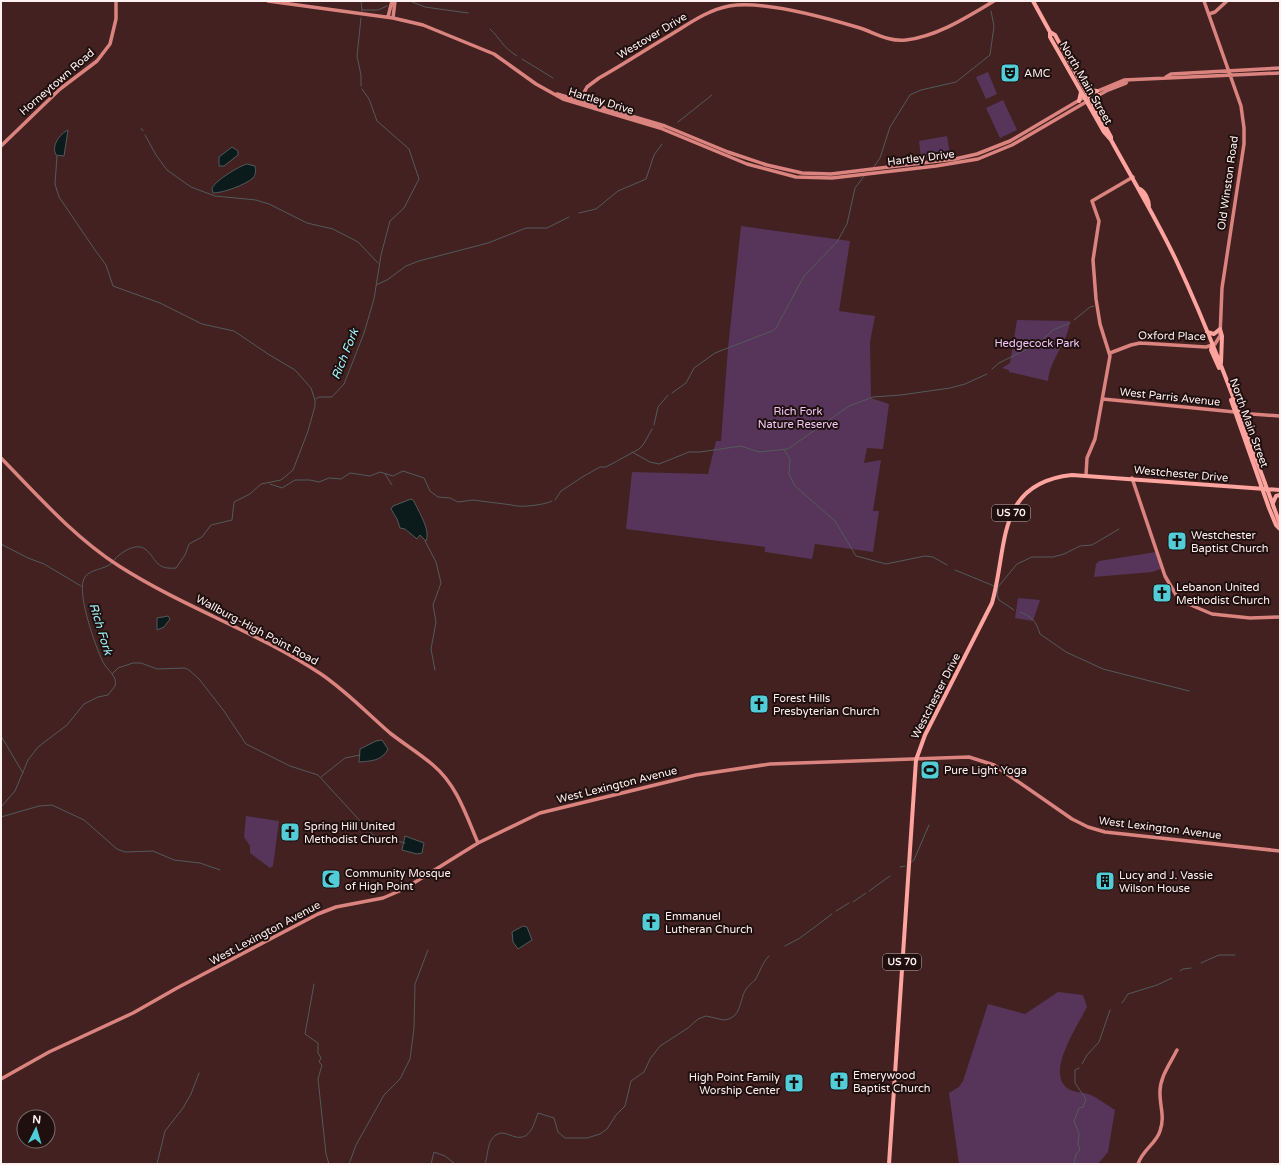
<svg xmlns="http://www.w3.org/2000/svg" width="1281" height="1165" viewBox="0 0 1281 1165" font-family="'Varela Round',sans-serif">
<rect width="100%" height="100%" fill="#422120"/>
<path fill="#57355a" d="M 988,72 L 997,94 L 986,99 L 976,77 Z
M 1003,100 L 1017,130 L 1000,138 L 986,108 Z
M 947,136 L 950,154 L 921,158 L 919,141 Z
M 741,226 L 850,241 L 839,311 L 875,316 L 870,342 L 871,398 L 889,404 L 883,449 L 867,448 L 864,463 L 881,460 L 873,511 L 879,511 L 873,552 L 815,544 L 812,559 L 765,552 L 765,547 L 626,529 L 632,472 L 708,474 L 716,441 L 721,441 L 728,348 Z
M 1017,320 L 1070,321 C 1068,342 1050,359 1048,381 L 1009,372 L 1009,370 L 1002,368 L 1010,363 Z
M 1156,552 L 1161,569 L 1152,572 L 1094,577 L 1096,564 L 1099,561 Z
M 1018,598 L 1040,600 L 1033,621 L 1015,618 Z
M 246,816 L 279,821 L 273,866 L 270,868 L 250,853 L 250,846 L 244,837 Z
M 1058,992 L 1083,995 L 1087,1007 C 1078,1025 1046,1072 1067,1088 C 1073,1093 1084,1092 1091,1095 C 1099,1099 1107,1105 1115,1110 L 1108,1152 L 1098,1164 L 959,1164 L 949,1093 L 959,1087 L 963,1081 L 988,1004 L 1025,1014 Z"/>
<path fill="#0b1a1b" stroke="#545a5b" d="M 68,130 L 64,156 L 56,155 C 51,145 60,134 68,130 Z
M 232,147 L 238,151 L 238,155 L 224,166 L 219,166 L 219,157 Z
M 247,164 L 255,166 C 256,169 256,175 253,178 C 245,185 223,193 213,193 L 212,189 C 213,182 239,166 247,164 Z
M 411,499 L 414,501 C 418,511 431,530 426,541 L 420,535 L 417,539 L 405,529 L 400,528 L 397,519 L 391,509 L 393,506 Z
M 168,616 L 170,619 L 164,627 L 157,630 L 157,618 Z
M 382,740 L 388,749 C 382,761 371,761 359,762 L 360,749 L 376,741 Z
M 405,836 L 424,843 L 422,853 L 417,854 L 402,850 Z
M 523,926 L 527,927 L 532,940 L 518,949 L 513,942 L 512,932 Z"/>
<g fill="none" stroke-linecap="round" stroke-linejoin="round">
<path stroke="#545a5b" stroke-width="1" d="M 361,1 L 362,11
M 399,1 L 403,1
M 404,1 L 410,1 L 425,7 L 468,13
M 362,10 L 378,10 L 387,6
M 361,18 L 357,56 L 361,75 L 361,86
M 490,29 C 501,39 501,46 517,56
M 522,59 L 553,78
M 678,122 L 712,95
M 141,128 L 143,131
M 145,135 L 156,155 L 167,170 L 191,187 L 215,196 L 256,200 L 269,204 L 307,223 L 333,229 L 358,242 L 378,263
M 57,156 L 55,184 L 59,197 L 95,250 L 106,265 L 113,286 L 160,303 L 202,324 L 234,331 L 268,354 L 295,370 L 311,388 L 315,400 L 315,406 L 308,431 L 293,470 L 281,480 L 261,484 L 250,494 L 234,502 L 232,520 L 211,525 L 202,537 L 189,544 L 185,555 L 176,568 C 154,570 157,558 145,549 C 136,542 120,553 114,560
M 873,168 L 880,158 L 890,127 L 910,95 L 921,90 L 956,82 L 990,55 L 994,26 L 991,11
M 579,213 L 596,209 L 618,191 L 646,179 L 654,155 L 662,144
M 376,285 L 387,280 L 406,266 L 419,261 L 488,243 L 526,228 L 547,228 L 569,217
M 1074,320 L 1090,307 L 1094,306
M 992,369 L 999,363 L 1039,343 L 1053,330 L 1070,323
M 672,393 L 686,383 L 694,368 L 715,353 L 772,331 L 776,328 L 804,276 L 837,242 L 847,224 L 855,188 L 865,175
M 316,399 L 319,397 L 332,397 L 344,384 L 364,333 L 374,299 L 381,255 L 390,221 L 404,208 L 419,179 L 409,149 L 377,121 L 369,99 L 362,89
M 654,425 L 658,407 L 668,395
M 784,450 L 790,459 L 789,474 L 795,486 L 835,521 L 856,556 L 886,564 L 925,556 L 933,557 L 947,565
M 632,452 L 650,462 L 659,464 L 689,452 L 700,452 L 741,446 L 759,452 L 788,449 L 849,406 L 873,397 L 901,395 L 950,388 L 965,384 L 987,374
M 385,474 L 392,485
M 270,484 L 282,488 L 295,480 L 310,480 L 319,482 L 329,478 L 341,479 L 350,473 L 370,476 L 380,472 L 393,476 L 403,471 L 424,478 L 430,491 L 438,497 L 450,498 L 458,502 L 473,500 L 512,505 C 519,508 545,505 552,501
M 555,500 L 561,491 L 584,476 L 600,467 L 606,467 L 639,449 L 643,445 L 652,429
M 425,541 L 436,562 L 441,583 L 433,605 L 436,622 L 431,649 L 435,670
M 1,544 L 28,558 L 44,564 L 81,586
M 955,570 L 994,586
M 1014,610 L 999,600 L 997,595 L 998,587 L 1017,564 L 1032,557 L 1053,557 L 1064,554 L 1080,546 L 1092,545 L 1119,529
M 1020,612 C 1032,617 1036,621 1040,634 L 1066,652 L 1103,669 L 1189,691
M 112,674 L 118,668 L 133,663 L 141,663 L 157,669 L 185,668 L 189,670 L 199,679 L 224,711 L 246,744 L 290,766 L 318,775 L 373,835 L 405,843
M 1,736 L 23,773
M 321,777 L 345,758 L 360,755
M 1,807 L 15,791 L 28,760 L 38,747 L 67,725 L 84,704 L 98,697 L 108,695 L 115,686 C 118,676 107,670 103,662 C 96,648 75,590 85,577 C 90,569 104,570 112,563
M 1,817 L 39,806 L 52,805 L 84,820 L 117,849 L 125,852 L 153,851 L 174,860 L 200,863 L 220,870
M 910,863 L 914,860 L 929,825
M 900,867 L 905,866
M 869,891 L 890,876
M 853,902 L 866,893
M 836,911 L 849,903
M 785,946 L 800,938 L 832,914
M 1201,963 L 1219,955 L 1235,955
M 1180,971 L 1183,969 L 1191,968
M 314,984 L 305,1034 L 318,1043 L 318,1053 L 321,1058 L 319,1062 L 322,1065 L 318,1079 L 326,1154 L 329,1164
M 1122,1003 L 1128,994 L 1157,985 L 1172,978
M 1082,1064 L 1087,1055 L 1099,1042 L 1110,1010
M 157,1164 L 165,1131 L 183,1108 L 191,1094 L 199,1073
M 349,1164 L 356,1145 L 384,1095 L 400,1079 L 410,1059 L 414,1028 L 415,984 L 428,950
M 431,1164 L 434,1152 L 445,1156 L 455,1164
M 485,1164 C 489,1153 486,1137 501,1133 C 507,1133 511,1136 516,1137 C 531,1140 534,1123 538,1113 L 554,1118 L 558,1132 L 565,1138 L 587,1138 L 600,1134 L 607,1129 L 616,1115 L 625,1106 L 631,1081 L 644,1072 L 650,1059 L 660,1046 L 688,1028 L 698,1019 L 706,1016 L 724,1020 C 742,1018 739,1000 746,989 C 748,986 752,983 755,980 C 760,972 762,963 769,956
M 1074,1164 L 1076,1154 L 1080,1150 L 1078,1145 L 1079,1134 L 1074,1121 L 1079,1108 L 1083,1107 L 1086,1099 L 1075,1083 L 1075,1070 L 1079,1068"/>
<path stroke="#db837e" stroke-width="3.5" d="M 268,1 L 393,18 L 423,25 L 494,54 L 536,84 L 563,99 L 660,128 L 747,164 L 796,177 L 832,178 L 936,166 L 978,159 L 1012,145 L 1086,102 L 1108,90 L 1126,83 L 1127,81
M 1209,14 L 1215,12 L 1227,1
M 388,17 L 392,1
M 393,18 L 395,1
M 1166,77 L 1171,74 L 1280,68
M 557,94 L 665,126 L 728,152 L 767,165 L 802,173 L 831,174 L 955,159 L 977,154 L 1010,141 L 1088,95 L 1124,80 L 1280,73
M 580,100 L 587,87 L 599,78 C 624,64 648,48 672,34 C 690,23 708,10 729,6 C 762,0 827,18 860,28 C 875,33 889,42 906,40 C 938,36 967,17 994,1
M 1,146 L 60,89 L 97,61 L 110,44 L 116,19 L 116,1
M 1110,353 L 1131,345 L 1140,343 L 1206,347 L 1215,344 L 1220,336 L 1222,288 L 1244,144 L 1244,128 L 1241,106 L 1204,1
M 1103,399 L 1235,412
M 1238,413 L 1280,416
M 1,458 C 38,496 74,537 119,566 C 183,607 257,632 321,674 C 346,691 367,713 390,733 C 404,744 419,753 433,765 C 457,785 466,815 478,843
M 1086,475 L 1087,458 L 1095,439 L 1110,356 L 1100,324 L 1096,299 L 1093,260 L 1099,221 L 1092,201 L 1133,177
M 1132,478 L 1165,576 L 1179,600 L 1212,614 L 1250,618 L 1280,617
M 1,1079 L 49,1052 L 133,1013 L 177,988 L 318,914 L 336,907 L 383,898 L 404,889 L 478,843 L 540,813 L 696,775 L 770,764 L 969,757 L 994,765 L 1072,819 L 1088,827 L 1105,832 L 1280,851
M 1138,1164 C 1143,1149 1156,1144 1160,1131 C 1165,1117 1160,1107 1160,1094 C 1159,1078 1170,1064 1177,1050"/>
<path stroke="#fea39d" stroke-width="4" d="M 1033,1 L 1050,32 L 1055,35 L 1111,137 L 1111,140 C 1133,180 1156,218 1176,260 C 1216,345 1247,435 1280,524 L 1280,529
M 1050,32 L 1050,37 L 1058,51 L 1104,132 L 1111,140
M 1085,87 L 1089,90 L 1097,91
M 1079,101 L 1081,92
M 1094,107 L 1099,95
M 1140,189 C 1145,192 1149,200 1149,206
M 1207,332 L 1214,334 L 1220,329 L 1222,336 L 1221,363
M 1212,346 L 1211,350 L 1219,368
M 1231,400 L 1269,508 L 1276,525 L 1280,529
M 1273,503 L 1276,496 L 1280,495
M 889,1164 L 916,760 L 925,735 L 992,603 C 1008,547 995,483 1072,475 L 1280,490"/>
</g>
<defs>
<g id="theatre-square" transform="scale(1)"><rect x="-9" y="-9" width="18" height="18" rx="4" fill="#52ccd6" stroke="#1f100f"/><path d="M-5-5.5Q0-4 5-5.5V0Q5 5 0 6Q-5 5-5 0ZM-3.3-2.5H-1v1.5H-3.3ZM1-2.5H3.3v1.5H1ZM-2.8 1Q0 5.5 2.8 1Z" fill="#111"/></g>
<g id="church-square" transform="scale(1)"><rect x="-9" y="-9" width="18" height="18" rx="4" fill="#52ccd6" stroke="#1f100f"/><path d="M-1.2-6h2.4v3.5h3.3v2.4h-3.3V6h-2.4V-.1h-3.3v-2.4h3.3Z" fill="#111"/></g>
<g id="stadium-square" transform="scale(1)"><rect x="-9" y="-9" width="18" height="18" rx="4" fill="#52ccd6" stroke="#1f100f"/><path d="M0-5a6.5 5 0 1 0 0 10a6.5 5 0 1 0 0-10ZM-3.5-1.8h7v3.6h-7Z" fill="#111"/></g>
<g id="mosque-square" transform="scale(1)"><rect x="-9" y="-9" width="18" height="18" rx="4" fill="#52ccd6" stroke="#1f100f"/><path d="M3.5-4.9A6 6 0 1 0 3.5 4.9A5 5 0 1 1 3.5-4.9Z" fill="#111"/></g>
<g id="building-square" transform="scale(1)"><rect x="-9" y="-9" width="18" height="18" rx="4" fill="#52ccd6" stroke="#1f100f"/><path d="M-4-6H4V6H1V3H-1V6H-4ZM-2.5-4.3h1.7v1.8h-1.7ZM.8-4.3h1.7v1.8H.8ZM-2.5-1h1.7V.8h-1.7ZM.8-1h1.7V.8H.8Z" fill="#111"/></g>
</defs>
<g fill-rule="evenodd">
<use href="#theatre-square" x="1010" y="73"/>
<use href="#church-square" x="1177" y="541"/>
<use href="#church-square" x="1162" y="593"/>
<use href="#church-square" x="759" y="704"/>
<use href="#stadium-square" x="930" y="770"/>
<use href="#church-square" x="290" y="832"/>
<use href="#mosque-square" x="331" y="879"/>
<use href="#building-square" x="1105" y="881"/>
<use href="#church-square" x="651" y="922"/>
<use href="#church-square" x="839" y="1081"/>
<use href="#church-square" x="794" y="1083"/>
</g>
<g text-anchor="middle" dominant-baseline="central" stroke-width="4" stroke-linejoin="round" paint-order="stroke">
<g fill="#1f100f" stroke="#bcaeac" stroke-width="1">
<rect x="992" y="505" width="38" height="16" rx="3"/>
<rect x="883" y="954" width="38" height="16" rx="3"/>
</g>
<g font-size="10" font-weight="bold" fill="#fff1ef">
<text x="1011" y="513">US 70</text>
<text x="902" y="962">US 70</text>
</g>
<g font-size="11" fill="#fff1ef" stroke="#1f100f">
<text transform="translate(652 36) rotate(-31)">Westover Drive</text>
<text transform="translate(57 82) rotate(-41)">Horneytown Road</text>
<text transform="translate(1086 83) rotate(60)">North Main Street</text>
<text transform="translate(601 101) rotate(17)">Hartley Drive</text>
<text transform="translate(921 158) rotate(-7)">Hartley Drive</text>
<text transform="translate(1228 183) rotate(-82)">Old Winston Road</text>
<text transform="translate(1172 336) rotate(1)">Oxford Place</text>
<text transform="translate(1170 397) rotate(6)">West Parris Avenue</text>
<text transform="translate(1249 423) rotate(70)">North Main Street</text>
<text transform="translate(1181 474) rotate(5)">Westchester Drive</text>
<text transform="translate(257 630) rotate(28)">Wallburg-High Point Road</text>
<text transform="translate(936 696) rotate(-63)">Westchester Drive</text>
<text transform="translate(617 785) rotate(-14)">West Lexington Avenue</text>
<text transform="translate(1160 828) rotate(7)">West Lexington Avenue</text>
<text transform="translate(265 933) rotate(-28)">West Lexington Avenue</text>
</g>
<g font-size="11" fill="#fff1ef" stroke="#1f100f" text-anchor="start">
<text x="1024" y="73">AMC</text>
<text x="1191" y="535">Westchester<tspan x="1191" dy="13">Baptist Church</tspan></text>
<text x="1176" y="587">Lebanon United<tspan x="1176" dy="13">Methodist Church</tspan></text>
<text x="773" y="698">Forest Hills<tspan x="773" dy="13">Presbyterian Church</tspan></text>
<text x="944" y="770">Pure Light Yoga</text>
<text x="304" y="826">Spring Hill United<tspan x="304" dy="13">Methodist Church</tspan></text>
<text x="345" y="873">Community Mosque<tspan x="345" dy="13">of High Point</tspan></text>
<text x="1119" y="875">Lucy and J. Vassie<tspan x="1119" dy="13">Wilson House</tspan></text>
<text x="665" y="916">Emmanuel<tspan x="665" dy="13">Lutheran Church</tspan></text>
<text x="853" y="1075">Emerywood<tspan x="853" dy="13">Baptist Church</tspan></text>
<text x="780" y="1077" text-anchor="end">High Point Family<tspan x="780" dy="13">Worship Center</tspan></text>
</g>
<g font-size="11" fill="#f2c7f6" stroke="#1f100f">
<text x="1037" y="343">Hedgecock Park</text>
<text x="798" y="411">Rich Fork<tspan x="798" dy="13">Nature Reserve</tspan></text>
</g>
<g font-size="12" font-style="italic" fill="#a2f3fa" stroke="#1f100f">
<text transform="translate(345 354) rotate(-68)">Rich Fork</text>
<text transform="translate(101 629) rotate(73)">Rich Fork</text>
</g>
</g>
<rect width="1281" height="1165" fill="none" stroke="#fff1ef" stroke-width="4"/>
<g transform="translate(36 1129) rotate(5)"><circle r="19" fill="#1f100f" stroke="#796a69"/>
<path d="M0-3L7 15L0 10L-7 15Z" fill="#52ccd6"/>
<text y="-6" font-size="11" font-weight="bold" text-anchor="middle" fill="#fff1ef">N</text>
</g>
</svg>
